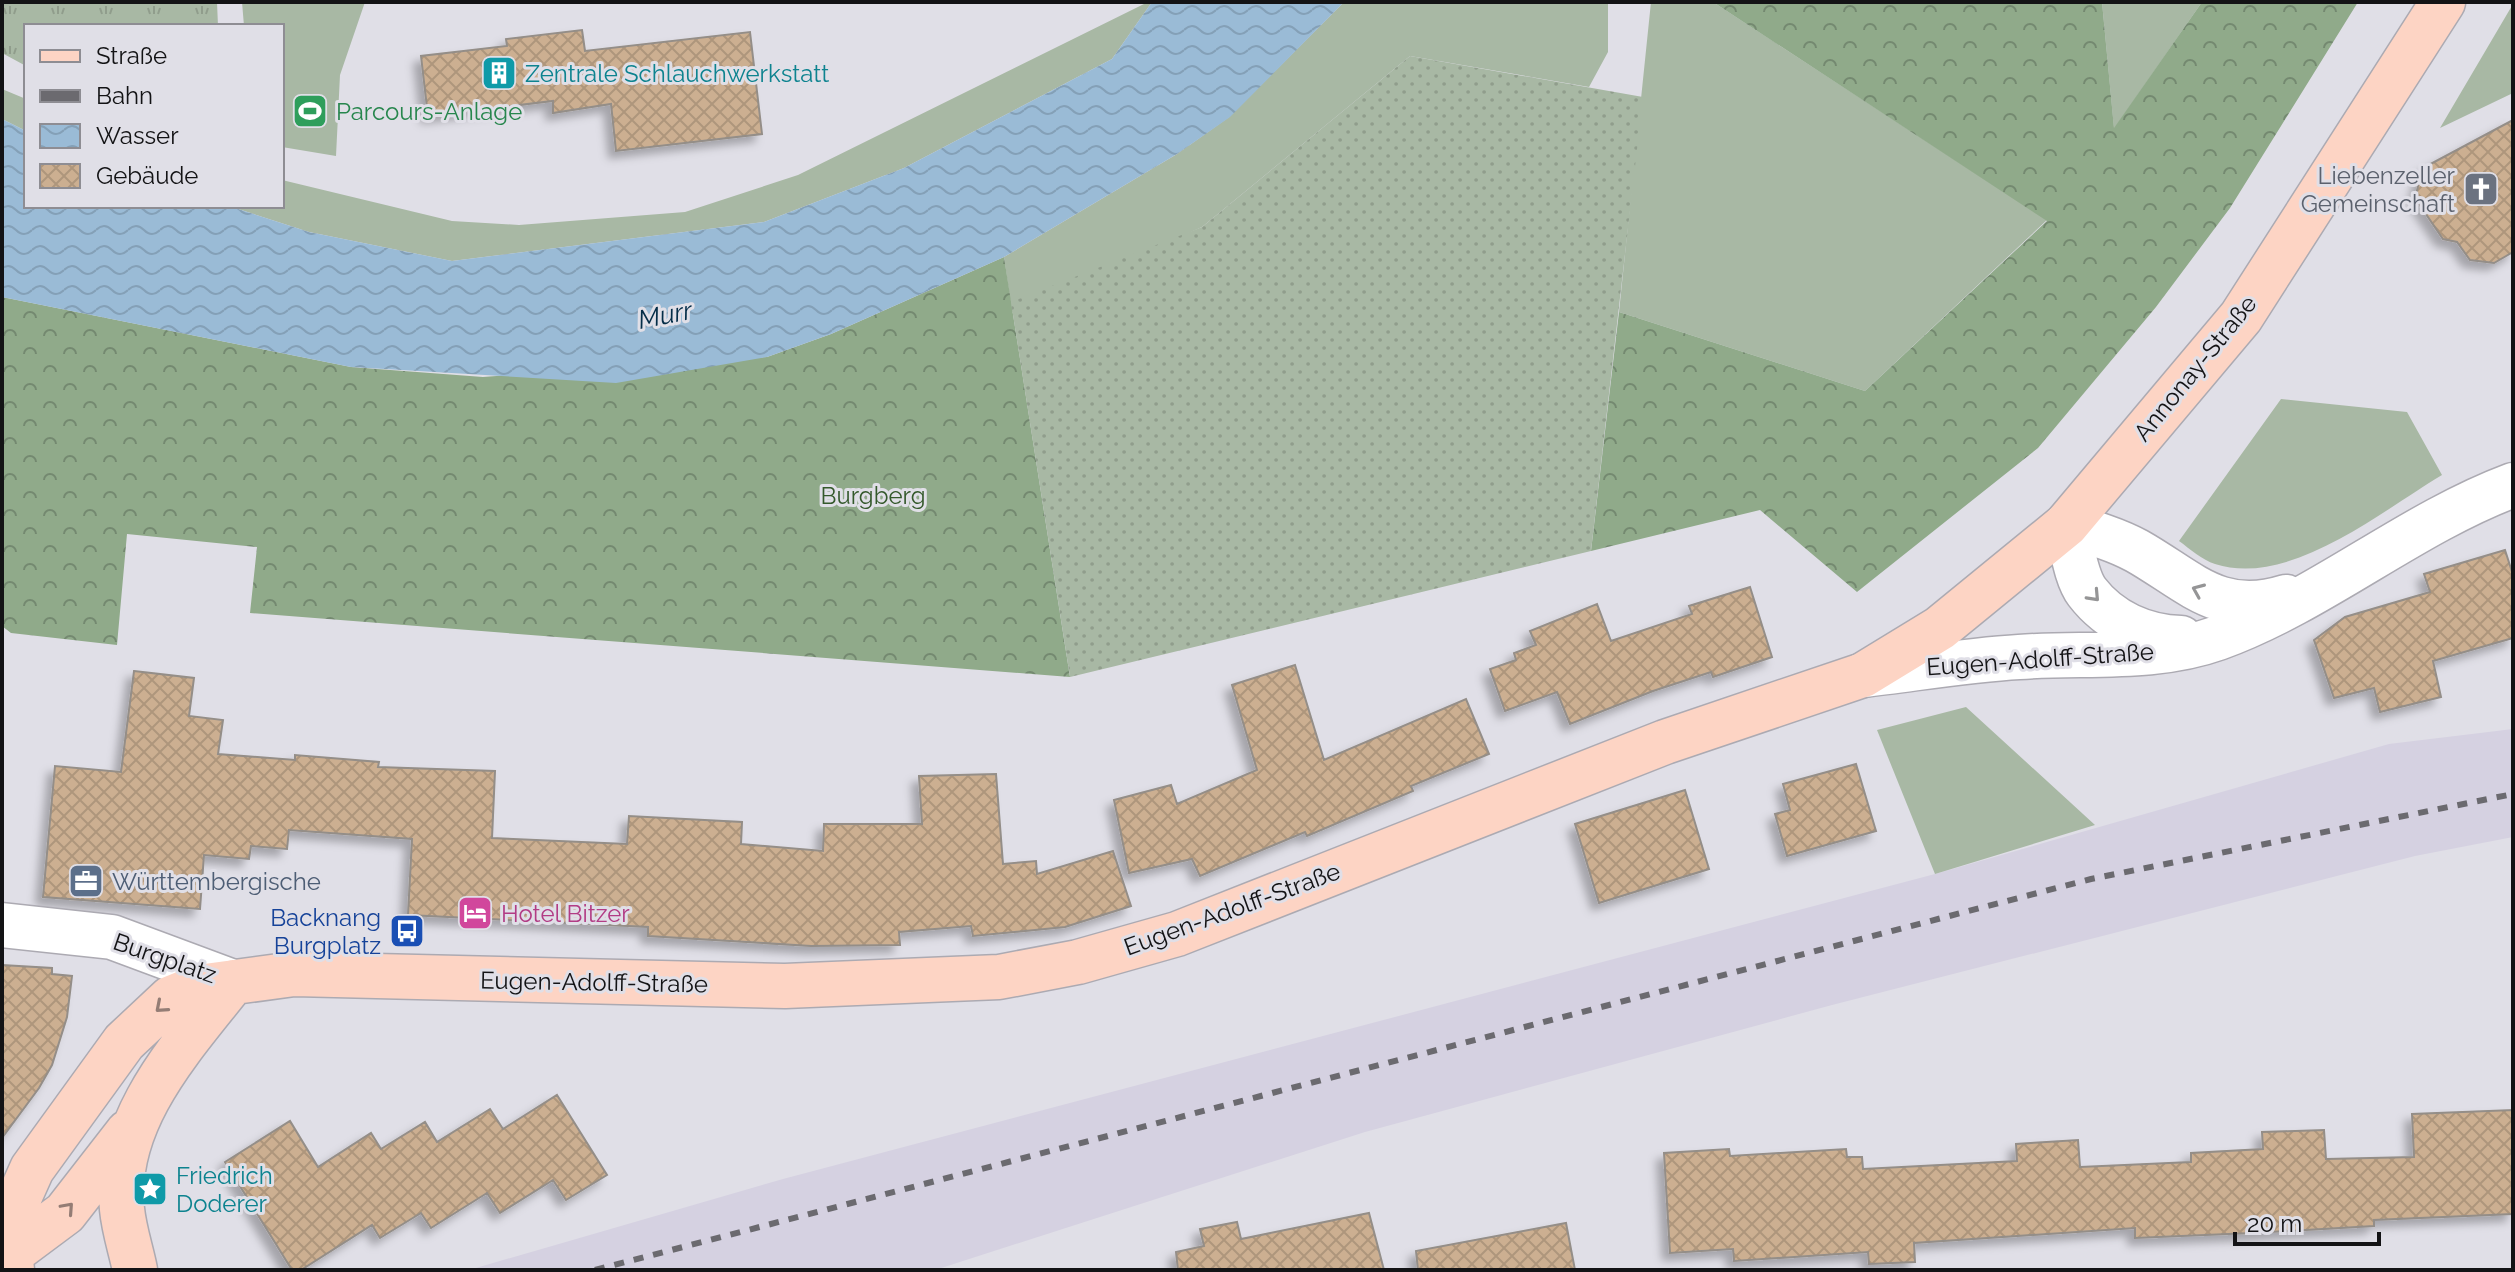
<svg xmlns="http://www.w3.org/2000/svg" width="2515" height="1272" viewBox="0 0 2515 1272" font-family="Raleway,sans-serif">
<defs>
<pattern id="forest-crowns" width="20" height="18" patternUnits="userSpaceOnUse" patternTransform="scale(2)"><rect width="20" height="18" fill="#90aa8a"/><path d="M2 6a3 3 0 1 1 6 0M12 15a3 3 0 1 1 6 0" fill="none" stroke="#748970"/></pattern>
<pattern id="park-tufts" width="24" height="20" patternUnits="userSpaceOnUse" patternTransform="scale(2)"><rect width="24" height="20" fill="#a8b8a4"/><path d="M3 7l-1-3M5 7V3M7 7l1-3M15 17l-1-3M17 17v-4M19 17l1-3" fill="none" stroke="#909d8c"/></pattern>
<pattern id="garden-dots" width="8" height="8" patternUnits="userSpaceOnUse" patternTransform="scale(2)"><rect width="8" height="8" fill="#a8b8a4"/><path d="M2 2h.1M6 6h.1" fill="none" stroke="#909d8c" stroke-width="1.8" stroke-linecap="round"/></pattern>
<pattern id="water-waves" width="16" height="10" patternUnits="userSpaceOnUse" patternTransform="scale(2)"><rect width="16" height="10" fill="#9abbd6"/><path d="M0 5q4-4 8 0t8 0" fill="none" stroke="#84a0b7"/></pattern>
<pattern id="building-cross-hatch" width="8" height="8" patternUnits="userSpaceOnUse" patternTransform="scale(2)"><rect width="8" height="8" fill="#ccaf91"/><path d="M0 0l8 8M0 8l8-8" fill="none" stroke="#ae967c"/></pattern>
<filter id="shadow"><feDropShadow dx="-7" dy="7" stdDeviation="4" flood-color="#0004"/></filter>
</defs>
<rect width="100%" height="100%" fill="#e0dfe7"/>
<path fill="#d5d1e1" d="M 2513,729 L 2513,837 L 2415,856 L 1832,1005 L 1365,1132 L 935,1270 L 469,1270 L 783,1179 L 1935,874 L 2389,744 Z"/>
<path fill="#a8b8a4" d="M 242,2 L 365,2 L 340,75 L 336,156 L 282,147 L 282,26 L 244,26 Z
M 1148,2 L 1152,2 L 1112,59 L 904,168 L 764,222 L 452,261 L 309,232 L 229,206 L 282,206 L 282,180 L 452,221 L 519,225 L 685,212 L 798,175 Z
M 1344,2 L 1608,2 L 1608,52 L 1589,87 L 1410,56 L 1202,227 L 1012,312 L 1004,257 L 1177,154 L 1229,117 Z
M 1651,2 L 1713,2 L 2047,220 L 1865,391 L 1619,312 Z
M 2102,2 L 2202,2 L 2114,129 Z
M 2513,4 L 2513,93 L 2440,128 Z
M 2,89 L 26,99 L 26,131 L 2,119 Z
M 2281,399 L 2407,412 L 2442,475 C 2380,512 2289,588 2215,564 C 2202,560 2190,549 2179,541 Z
M 1966,707 L 2095,825 L 1935,874 L 1877,730 Z"/>
<path fill="url(#forest-crowns)" d="M 1713,2 L 2102,2 L 2114,128 L 2202,2 L 2358,2 L 2230,208 L 2156,307 L 2038,448 L 1857,592 L 1760,510 L 1591,551 L 1619,312 L 1865,391 L 2047,221 Z
M 1004,257 L 1070,677 L 250,613 L 257,547 L 127,534 L 117,645 L 11,633 L 2,626 L 2,297 L 351,367 L 483,377 L 767,357 L 831,334 Z"/>
<path fill="url(#park-tufts)" d="M 2,2 L 217,2 L 218,26 L 26,26 L 26,66 L 2,53 Z"/>
<path fill="url(#garden-dots)" d="M 1410,56 L 1643,97 L 1591,551 L 1070,677 L 1011,302 L 1202,227 Z"/>
<path fill="url(#water-waves)" d="M 1152,2 L 1344,2 L 1230,117 L 1177,154 L 1004,257 L 831,334 L 767,357 L 616,383 L 351,367 L 2,297 L 2,119 L 26,131 L 26,206 L 229,206 L 309,232 L 452,261 L 764,222 L 904,168 L 1112,59 Z"/>
<path fill="url(#building-cross-hatch)" stroke="#948e88" stroke-width="2" filter="url(#shadow)" d="M 582,30 L 585,51 L 750,32 L 762,134 L 616,151 L 611,104 L 553,113 L 553,101 L 428,116 L 421,56 L 507,46 L 506,39 Z
M 2513,120 L 2513,252 L 2494,263 L 2470,260 L 2457,242 L 2443,239 L 2415,198 L 2423,168 Z
M 2505,550 L 2513,575 L 2513,638 L 2433,661 L 2441,697 L 2380,712 L 2374,688 L 2334,698 L 2314,640 L 2345,617 L 2430,592 L 2424,574 Z
M 1750,587 L 1772,657 L 1713,677 L 1711,672 L 1653,691 L 1570,724 L 1557,692 L 1505,711 L 1490,669 L 1516,660 L 1514,653 L 1536,645 L 1530,631 L 1597,604 L 1611,641 L 1692,614 L 1689,606 Z
M 1295,665 L 1324,760 L 1466,699 L 1489,754 L 1411,786 L 1413,791 L 1307,836 L 1305,832 L 1200,876 L 1192,859 L 1129,873 L 1114,800 L 1171,785 L 1177,804 L 1257,770 L 1232,685 Z
M 134,671 L 194,678 L 189,716 L 223,720 L 218,754 L 295,760 L 295,755 L 379,762 L 378,767 L 495,771 L 492,838 L 627,844 L 629,816 L 742,822 L 741,844 L 823,851 L 824,824 L 922,824 L 919,776 L 996,774 L 1003,864 L 1036,861 L 1037,874 L 1113,851 L 1131,906 L 1065,927 L 973,936 L 971,926 L 899,932 L 900,945 L 811,946 L 648,936 L 648,927 L 408,915 L 412,839 L 289,830 L 287,849 L 251,846 L 249,859 L 204,855 L 200,909 L 43,897 L 55,766 L 121,772 Z
M 1856,764 L 1876,831 L 1787,856 L 1775,814 L 1790,810 L 1783,784 Z
M 1685,790 L 1709,869 L 1599,903 L 1575,824 Z
M 2,965 L 52,968 L 52,974 L 72,976 L 67,1017 L 52,1065 L 39,1088 L 2,1138 Z
M 557,1095 L 607,1175 L 566,1200 L 553,1180 L 500,1213 L 487,1193 L 431,1228 L 421,1213 L 380,1238 L 372,1225 L 301,1270 L 292,1270 L 225,1162 L 290,1121 L 318,1167 L 371,1133 L 381,1149 L 425,1122 L 437,1142 L 490,1109 L 503,1129 Z
M 2513,1110 L 2513,1214 L 2374,1220 L 2374,1226 L 2252,1233 L 2135,1238 L 2135,1228 L 1914,1243 L 1915,1262 L 1869,1264 L 1868,1252 L 1734,1261 L 1733,1249 L 1670,1253 L 1664,1153 L 1729,1149 L 1730,1156 L 1846,1149 L 1847,1157 L 1862,1157 L 1863,1169 L 2017,1161 L 2016,1144 L 2078,1140 L 2080,1167 L 2191,1162 L 2191,1153 L 2263,1149 L 2262,1132 L 2324,1130 L 2326,1159 L 2414,1157 L 2412,1114 Z
M 1369,1213 L 1384,1270 L 1178,1270 L 1176,1252 L 1204,1246 L 1200,1229 L 1237,1222 L 1241,1239 Z
M 1566,1223 L 1575,1270 L 1418,1270 L 1416,1251 Z"/>
<g fill="none" stroke-linecap="round" stroke-linejoin="round">
<g stroke="#acaab2" stroke-width="47">
<path id="street" d="M 2066,525 C 2090,532 2115,539 2137,551 C 2190,581 2219,618 2286,597
M 2066,525 C 2072,544 2075,576 2087,592 C 2110,622 2145,637 2181,638
M 1863,675 C 1915,669 1967,660 2019,657 C 2085,652 2154,661 2218,638 C 2322,600 2409,524 2513,485
M 2,925 L 112,937 L 233,982"/>
</g>
<g stroke="#acaab2" stroke-width="47">
<path id="secondary" d="M 2,1260 L 65,1213 L 128,1132
M 12,1270 L 7,1225 L 32,1169 L 124,1042 L 171,998 L 198,987 L 294,974 L 785,986 L 999,977 L 1078,962 L 1177,934 L 1665,742 L 1863,675 L 1940,628 L 2066,525 L 2241,317 L 2443,2
M 135,1270 C 131,1250 124,1230 122,1209 C 113,1120 182,1047 233,982"/>
</g>
<use href="#street" stroke="#fff" stroke-width="44"/>
<use href="#secondary" stroke="#fdd4c4" stroke-width="44"/>
<path stroke="#6b6a6f" stroke-width="6" stroke-dasharray="10 10" stroke-linecap="butt" d="M 595,1270 L 2091,879 L 2513,794"/>
</g>
<defs><path id="oneway-chevron" d="M-2-3.5L2.5 0L-2 3.5" fill="none" stroke-width="1.6" stroke-linecap="round" stroke-linejoin="round" transform="scale(2)"/></defs>
<g stroke="#959596">
<use href="#oneway-chevron" transform="translate(2198 590) rotate(-157)"/>
<use href="#oneway-chevron" transform="translate(2094 596) rotate(47)"/>
</g>
<g stroke="#947d75">
<use href="#oneway-chevron" transform="translate(161 1007) rotate(139)"/>
<use href="#oneway-chevron" transform="translate(68 1208) rotate(-48)"/>
</g>
<defs>
<g id="building-square" transform="scale(1.8)"><rect x="-9" y="-9" width="18" height="18" rx="4" fill="#0f9aa8" stroke="#e0dfe7"/><path d="M-4-6H4V6H1V3H-1V6H-4ZM-2.5-4.3h1.7v1.8h-1.7ZM.8-4.3h1.7v1.8H.8ZM-2.5-1h1.7V.8h-1.7ZM.8-1h1.7V.8H.8Z" fill="#fff"/></g>
<g id="stadium-square" transform="scale(1.8)"><rect x="-9" y="-9" width="18" height="18" rx="4" fill="#2e9e5b" stroke="#e0dfe7"/><path d="M0-5a6.5 5 0 1 0 0 10a6.5 5 0 1 0 0-10ZM-3.5-1.8h7v3.6h-7Z" fill="#fff"/></g>
<g id="church-square" transform="scale(1.8)"><rect x="-9" y="-9" width="18" height="18" rx="4" fill="#6b7280" stroke="#e0dfe7"/><path d="M-1.2-6h2.4v3.5h3.3v2.4h-3.3V6h-2.4V-.1h-3.3v-2.4h3.3Z" fill="#fff"/></g>
<g id="office-square" transform="scale(1.8)"><rect x="-9" y="-9" width="18" height="18" rx="4" fill="#5c6f8a" stroke="#e0dfe7"/><path d="M-6-3h4V-5.5h4V-3h4V5H-6ZM-1-4.5V-3h2v-1.5ZM-6 0V1H6V0Z" fill="#fff"/></g>
<g id="hotel-square" transform="scale(1.8)"><rect x="-9" y="-9" width="18" height="18" rx="4" fill="#d1479c" stroke="#e0dfe7"/><path d="M-6-4.5h1.5V1H6V5H4.5V3h-9V5H-6ZM-4 0a1.8 1.8 0 1 1 3.6 0ZM.5 0V-2.5h3Q6-2.5 6 0Z" fill="#fff"/></g>
<g id="bus-square" transform="scale(1.8)"><rect x="-9" y="-9" width="18" height="18" rx="4" fill="#1a4fb4" stroke="#e0dfe7"/><path d="M-5-6H5V4H4V6H2V4H-2V6H-4V4H-5ZM-3.5-4V0h7V-4ZM-3.5 1.2v1.5H-2V1.2ZM2 1.2v1.5H3.5V1.2Z" fill="#fff"/></g>
<g id="sight-square" transform="scale(1.8)"><rect x="-9" y="-9" width="18" height="18" rx="4" fill="#0f9aa8" stroke="#e0dfe7"/><path d="M0-6L1.8-2.2L6-1.7L2.9 1.2L3.7 5.4L0 3.3L-3.7 5.4L-2.9 1.2L-6-1.7L-1.8-2.2Z" fill="#fff"/></g>
</defs>
<g fill-rule="evenodd">
<use href="#building-square" x="499" y="73"/>
<use href="#stadium-square" x="310" y="111"/>
<use href="#church-square" x="2481" y="189"/>
<use href="#office-square" x="86" y="881"/>
<use href="#hotel-square" x="475" y="913"/>
<use href="#bus-square" x="407" y="931"/>
<use href="#sight-square" x="150" y="1189"/>
</g>
<g text-anchor="middle" dominant-baseline="central" stroke-width="6" stroke-linejoin="round" paint-order="stroke">
<g font-size="24" fill="#0d838f" stroke="#e0dfe7" text-anchor="start">
<text x="525" y="73">Zentrale Schlauchwerkstatt</text>
<text x="176" y="1175">Friedrich<tspan x="176" dy="28">Doderer</tspan></text>
</g>
<g font-size="24" fill="#27864d" stroke="#e0dfe7" text-anchor="start">
<text x="336" y="111">Parcours-Anlage</text>
</g>
<g font-size="24" fill="#5b616d" stroke="#e0dfe7" text-anchor="end">
<text x="2455" y="175">Liebenzeller<tspan x="2455" dy="28">Gemeinschaft</tspan></text>
</g>
<g font-size="24" fill="#131315" stroke="#e0dfe7">
<text transform="translate(2195 368) rotate(-51)">Annonay-Straße</text>
<text transform="translate(2040 659) rotate(-4)">Eugen-Adolff-Straße</text>
<text transform="translate(1232 909) rotate(-20)">Eugen-Adolff-Straße</text>
<text transform="translate(165 958) rotate(19)">Burgplatz</text>
<text transform="translate(594 982) rotate(1)">Eugen-Adolff-Straße</text>
</g>
<g font-size="24" fill="#34592b" stroke="#e0dfe7">
<text x="873" y="495">Burgberg</text>
</g>
<g font-size="24" fill="#4e5e75" stroke="#e0dfe7" text-anchor="start">
<text x="112" y="881">Württembergische</text>
</g>
<g font-size="24" fill="#b23c85" stroke="#e0dfe7" text-anchor="start">
<text x="501" y="913">Hotel Bitzer</text>
</g>
<g font-size="24" fill="#164399" stroke="#e0dfe7" text-anchor="end">
<text x="381" y="917">Backnang<tspan x="381" dy="28">Burgplatz</tspan></text>
</g>
<g font-size="26" font-style="italic" fill="#042d48" stroke="#e0dfe7">
<text transform="translate(665 315) rotate(-11)">Murr</text>
</g>
</g>
<rect width="2515" height="1272" fill="none" stroke="#131315" stroke-width="8"/>
<rect x="24" y="24" width="260" height="184" fill="#e0dfe7" stroke="#8e8d93" stroke-width="2"/>
<rect x="40" y="50" width="40" height="12" fill="#fdd4c4" stroke="#8e8d93" stroke-width="2"/>
<text x="96" y="64" font-size="24" fill="#131315">Straße</text>
<rect x="40" y="90" width="40" height="12" fill="#6b6a6f" stroke="#8e8d93" stroke-width="2"/>
<text x="96" y="104" font-size="24" fill="#131315">Bahn</text>
<rect x="40" y="124" width="40" height="24" fill="url(#water-waves)" stroke="#8e8d93" stroke-width="2"/>
<text x="96" y="144" font-size="24" fill="#131315">Wasser</text>
<rect x="40" y="164" width="40" height="24" fill="url(#building-cross-hatch)" stroke="#8e8d93" stroke-width="2"/>
<text x="96" y="184" font-size="24" fill="#131315">Gebäude</text>
<path d="M2235 1232v12h144v-12" fill="none" stroke="#131315" stroke-width="4"/>
<text x="2247" y="1232" font-size="24" fill="#131315" stroke="#e0dfe7" stroke-width="6" paint-order="stroke">20 m</text>
</svg>
